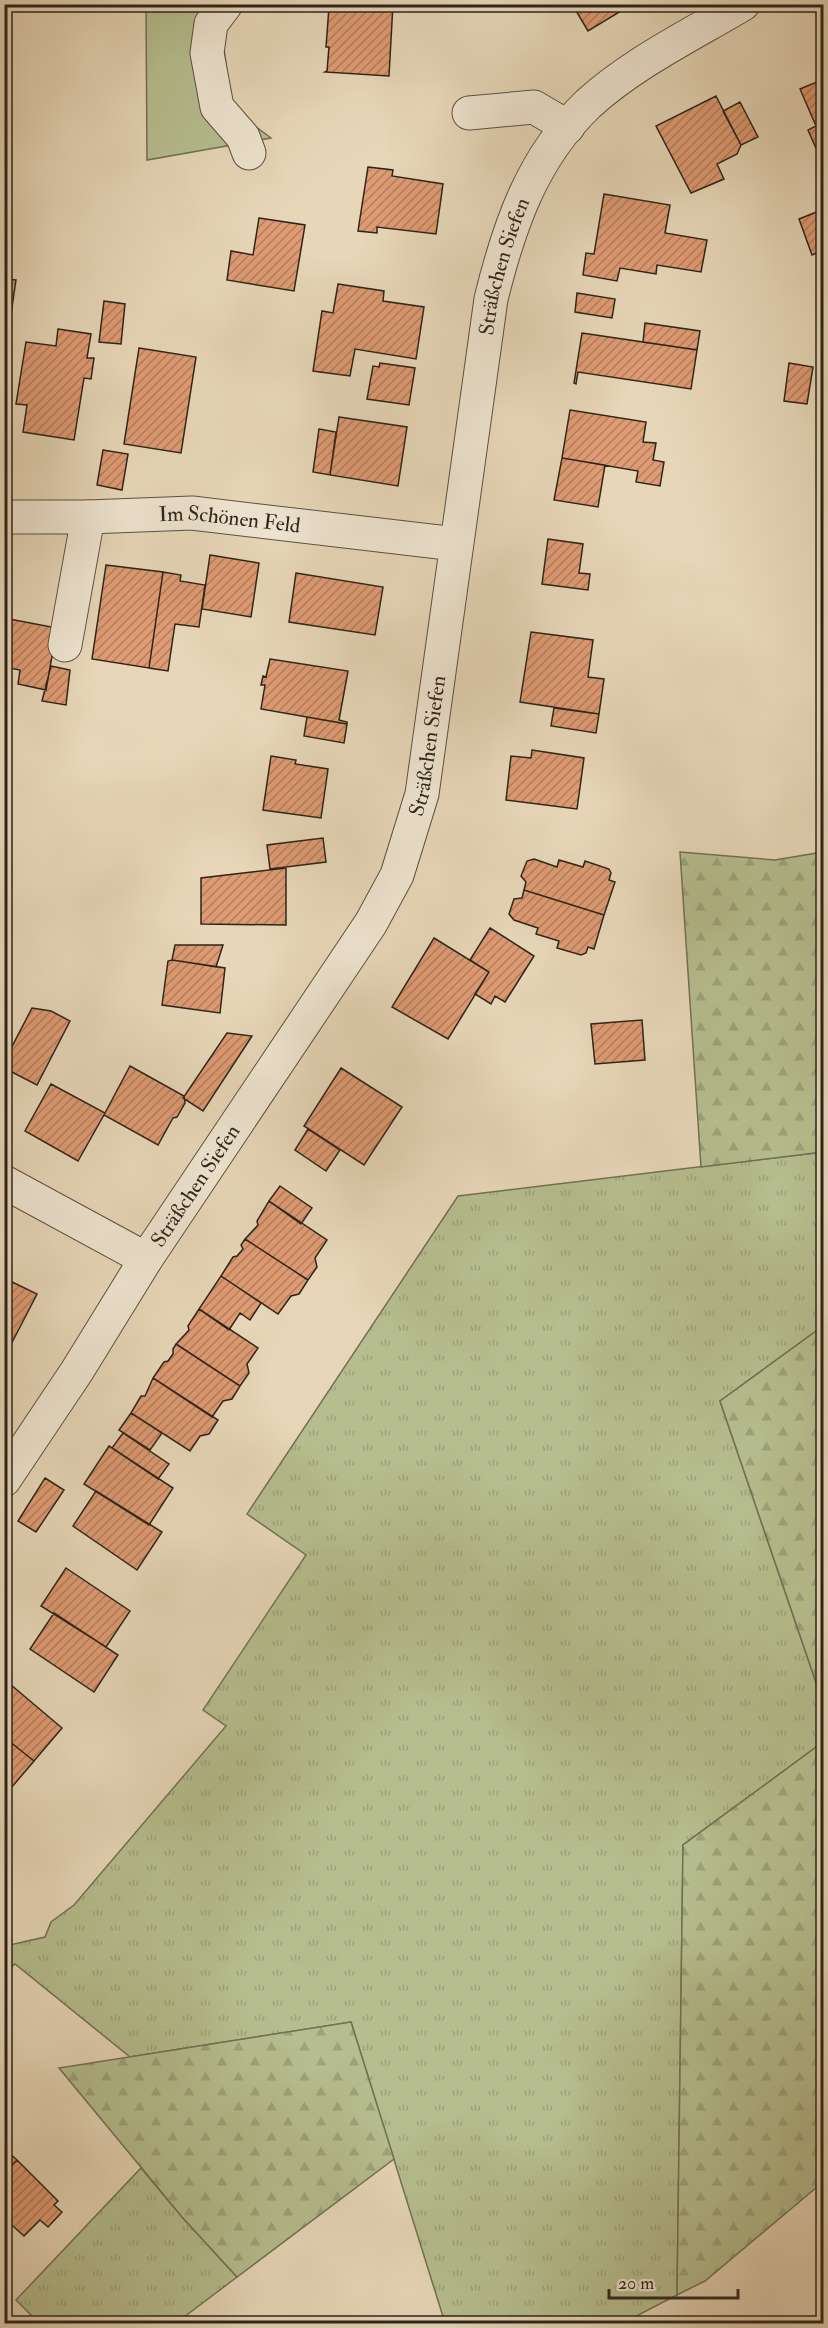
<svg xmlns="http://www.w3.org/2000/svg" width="828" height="2328" viewBox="0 0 828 2328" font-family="'IM FELL Double Pica',serif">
<defs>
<pattern id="grass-tufts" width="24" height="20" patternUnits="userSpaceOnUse" patternTransform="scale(1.5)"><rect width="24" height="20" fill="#b6be8f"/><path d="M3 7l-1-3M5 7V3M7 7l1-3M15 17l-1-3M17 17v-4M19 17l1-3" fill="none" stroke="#9da37b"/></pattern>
<pattern id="forest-firs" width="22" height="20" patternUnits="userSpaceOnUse" patternTransform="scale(1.5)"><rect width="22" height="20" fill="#b6be8f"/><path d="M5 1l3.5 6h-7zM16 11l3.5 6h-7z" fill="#9da37b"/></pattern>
<pattern id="building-hatch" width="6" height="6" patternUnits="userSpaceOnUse" patternTransform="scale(1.5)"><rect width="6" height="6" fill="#df9b73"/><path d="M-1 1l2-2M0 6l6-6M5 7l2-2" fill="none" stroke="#b57e5e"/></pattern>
</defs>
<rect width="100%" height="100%" fill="#e7d7b8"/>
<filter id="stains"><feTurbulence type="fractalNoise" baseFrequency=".00333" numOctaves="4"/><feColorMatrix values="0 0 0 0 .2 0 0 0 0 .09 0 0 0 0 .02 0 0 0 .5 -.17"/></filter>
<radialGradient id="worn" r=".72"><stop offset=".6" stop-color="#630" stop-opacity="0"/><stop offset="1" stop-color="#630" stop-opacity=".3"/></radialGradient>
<path fill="url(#grass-tufts)" stroke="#717155" stroke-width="1.5" d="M 823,1152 L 823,1326 L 720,1401 L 823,1703 L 823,1742 L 683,1845 L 677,2295 L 623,2323 L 445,2323 L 351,2022 L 130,2057 L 15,1964 L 5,1972 L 5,1946 L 45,1937 L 51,1922 L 74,1905 L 226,1726 L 203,1710 L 306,1555 L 247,1514 L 458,1196 Z
M 141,2168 L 182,2217 L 237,2277 L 176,2323 L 39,2323 L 16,2300 Z"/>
<path fill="url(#forest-firs)" stroke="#717155" stroke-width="1.5" d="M 680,852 L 775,860 L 823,852 L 823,1152 L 701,1167 Z
M 823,1326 L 823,1703 L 720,1401 Z
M 823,1742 L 823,2182 L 705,2281 L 677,2295 L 683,1845 Z
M 351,2022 L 394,2159 L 237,2277 L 182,2217 L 59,2068 Z"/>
<path fill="#b6be8f" stroke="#717155" stroke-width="1.5" d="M 146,5 L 246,5 L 221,26 L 232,109 L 271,138 L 147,160 Z"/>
<path fill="url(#building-hatch)" stroke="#2c241b" stroke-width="1.5" d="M 331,4 L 393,4 L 389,76 L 325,72 L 327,71 L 329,47 L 326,47 L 329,7 L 331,7 Z
M 572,4 L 624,4 L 626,8 L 588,31 Z
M 824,79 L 824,153 L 819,155 L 808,130 L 816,126 L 800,89 Z
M 716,96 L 741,145 L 737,154 L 717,164 L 724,179 L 691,193 L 656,126 Z
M 740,102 L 758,137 L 741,145 L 723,111 Z
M 368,167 L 393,170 L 392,176 L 443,184 L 436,234 L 377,227 L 377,233 L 358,231 Z
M 604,194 L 670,205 L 665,233 L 707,240 L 701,272 L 657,265 L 656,274 L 620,268 L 617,281 L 583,275 L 586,253 L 594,254 Z
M 819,211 L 824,222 L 824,250 L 812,255 L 799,219 Z
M 259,218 L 305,225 L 294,291 L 227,280 L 231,251 L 253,255 Z
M 4,279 L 16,280 L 4,362 Z
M 338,284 L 384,291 L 383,301 L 424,307 L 416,359 L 355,349 L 350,376 L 313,371 L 322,311 L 333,313 Z
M 577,293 L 615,299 L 612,318 L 575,312 Z
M 104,301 L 125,304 L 121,344 L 99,342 Z
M 645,323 L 700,331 L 697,350 L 643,342 Z
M 58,329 L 91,334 L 87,358 L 94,358 L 91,379 L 84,378 L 74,440 L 23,432 L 27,405 L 16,404 L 26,342 L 56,346 Z
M 582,333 L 697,350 L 691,389 L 578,372 L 576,384 L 574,383 Z
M 139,348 L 196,357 L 181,453 L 124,444 Z
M 380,363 L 415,368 L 409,405 L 367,399 L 373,366 L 379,367 Z
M 789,363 L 813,367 L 807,404 L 784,401 Z
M 570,410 L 646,422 L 643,442 L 656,443 L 653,460 L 664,462 L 660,486 L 636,482 L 638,471 L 562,458 Z
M 339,417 L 407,427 L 398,486 L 330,475 Z
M 319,429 L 336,432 L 330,475 L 313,472 Z
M 103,450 L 128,454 L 122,490 L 97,485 Z
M 562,458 L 605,465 L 598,507 L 554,500 Z
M 548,539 L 583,544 L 579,573 L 590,574 L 588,590 L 542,584 Z
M 210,555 L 259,563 L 251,617 L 202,609 Z
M 106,565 L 163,572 L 149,668 L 92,659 Z
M 163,572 L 181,575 L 180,581 L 205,585 L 199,627 L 175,624 L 168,671 L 149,668 Z
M 296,573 L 383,587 L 375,635 L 289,622 Z
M 4,618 L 57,628 L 46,690 L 18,684 L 20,670 L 4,667 Z
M 531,632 L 593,640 L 588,677 L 604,679 L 599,714 L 520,702 Z
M 270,659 L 348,671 L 339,720 L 347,722 L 347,724 L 261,709 L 265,685 L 261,685 L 263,676 L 266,677 Z
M 51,666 L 70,670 L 66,705 L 42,701 Z
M 554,708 L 599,714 L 596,733 L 551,726 Z
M 307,717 L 347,724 L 344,743 L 304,736 Z
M 532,750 L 584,758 L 577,809 L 506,800 L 511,756 L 531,758 Z
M 271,756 L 296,760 L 295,764 L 328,769 L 321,818 L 263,810 Z
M 323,838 L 326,862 L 270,869 L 267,845 Z
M 534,859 L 557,867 L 559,860 L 583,867 L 585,861 L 609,869 L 611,873 L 609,880 L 615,882 L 604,915 L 524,890 L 526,882 L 521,876 L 527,861 Z
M 286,868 L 286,925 L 201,924 L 201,878 Z
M 524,890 L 604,915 L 594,949 L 588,947 L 586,953 L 581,955 L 557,948 L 559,941 L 536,934 L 538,928 L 514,920 L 509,914 L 514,899 L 522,898 Z
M 490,928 L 534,956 L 505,1002 L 495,996 L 491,1004 L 475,994 L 489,972 L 470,960 Z
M 434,938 L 489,972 L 448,1039 L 392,1007 Z
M 175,945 L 223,945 L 216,967 L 172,960 Z
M 172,960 L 225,968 L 220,1013 L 162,1005 L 168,961 Z
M 32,1008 L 51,1011 L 70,1021 L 37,1085 L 4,1068 L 4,1062 Z
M 642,1020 L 645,1060 L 595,1064 L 591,1024 Z
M 227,1033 L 252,1036 L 203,1111 L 183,1098 Z
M 130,1066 L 184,1096 L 185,1103 L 177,1117 L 173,1118 L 158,1145 L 104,1115 Z
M 341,1068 L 402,1107 L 364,1165 L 304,1126 Z
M 51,1084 L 105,1113 L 78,1161 L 25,1131 Z
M 308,1129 L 340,1150 L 326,1171 L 295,1150 Z
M 280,1186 L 312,1208 L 301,1224 L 269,1201 Z
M 269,1201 L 327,1240 L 315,1258 L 317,1267 L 308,1280 L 245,1239 L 258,1225 L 257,1221 Z
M 245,1239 L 308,1280 L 299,1294 L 291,1296 L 278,1314 L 221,1276 L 233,1257 L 237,1256 L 243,1249 L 241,1245 Z
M 221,1276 L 261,1303 L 250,1320 L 240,1313 L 229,1330 L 199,1309 Z
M 4,1278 L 37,1294 L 4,1358 Z
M 199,1309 L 258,1348 L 247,1364 L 249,1373 L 240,1386 L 176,1344 L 189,1330 L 188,1326 Z
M 176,1344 L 240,1386 L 232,1399 L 223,1401 L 212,1417 L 153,1378 L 164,1362 L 168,1361 L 173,1354 L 173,1349 Z
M 153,1378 L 218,1420 L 209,1434 L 200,1436 L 190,1451 L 131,1413 L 141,1396 L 145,1396 Z
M 131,1413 L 162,1433 L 150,1450 L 119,1430 Z
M 123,1433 L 169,1464 L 158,1479 L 112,1448 Z
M 109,1446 L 173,1488 L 149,1525 L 84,1484 Z
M 45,1478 L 64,1490 L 36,1532 L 18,1521 Z
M 96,1491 L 162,1532 L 137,1570 L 73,1526 Z
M 66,1568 L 130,1611 L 106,1647 L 41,1606 Z
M 54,1613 L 118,1655 L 94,1692 L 30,1649 Z
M 4,1679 L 62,1728 L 34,1761 L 4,1737 Z
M 4,1737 L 34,1761 L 5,1795 L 4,1795 Z
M 4,2148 L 17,2160 L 4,2173 Z
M 17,2160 L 58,2201 L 54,2205 L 62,2212 L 48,2227 L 40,2220 L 24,2236 L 4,2218 L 4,2173 Z"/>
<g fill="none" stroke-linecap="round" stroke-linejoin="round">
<g stroke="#5b5142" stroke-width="35">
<g id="minor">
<path d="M 226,4 L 211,24 L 207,53 L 217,107 L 243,137 L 249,153"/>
<path d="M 469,113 L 534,107 L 568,127"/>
<path id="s1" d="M 4,517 L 88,517 L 192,513 L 456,544"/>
<path d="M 65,645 L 88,517"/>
<path d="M 4,1182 L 146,1259"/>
<path id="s2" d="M 4,1480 L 77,1371 L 146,1259 L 371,923 L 397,875 L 422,794 L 491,299 C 509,226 532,158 588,104 C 633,63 691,35 743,4"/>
</g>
</g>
<use href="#minor" stroke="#efe5d1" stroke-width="33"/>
</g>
<g text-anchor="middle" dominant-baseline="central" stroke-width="5" stroke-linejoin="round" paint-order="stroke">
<g font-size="21" fill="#2c241b" stroke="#efe5d1">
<text stroke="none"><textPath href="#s2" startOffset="1341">Sträßchen Siefen</textPath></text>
<text stroke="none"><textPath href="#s1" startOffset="226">Im Schönen Feld</textPath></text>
<text stroke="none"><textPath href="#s2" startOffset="855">Sträßchen Siefen</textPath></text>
<text stroke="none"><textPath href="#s2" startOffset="351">Sträßchen Siefen</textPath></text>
</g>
</g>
<rect width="828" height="2328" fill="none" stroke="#e7d7b8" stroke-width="24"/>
<rect x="6" y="6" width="816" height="2316" fill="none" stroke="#2c241b" stroke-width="3"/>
<rect x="12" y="12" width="804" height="2304" fill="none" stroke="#2c241b" stroke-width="1.5"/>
<path d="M609 2289v9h129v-9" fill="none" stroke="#2c241b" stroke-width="3"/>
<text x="618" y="2289" font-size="18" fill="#2c241b" stroke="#efe5d1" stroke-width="4.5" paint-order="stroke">20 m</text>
<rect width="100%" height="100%" filter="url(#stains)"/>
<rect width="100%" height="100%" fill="url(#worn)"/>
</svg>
